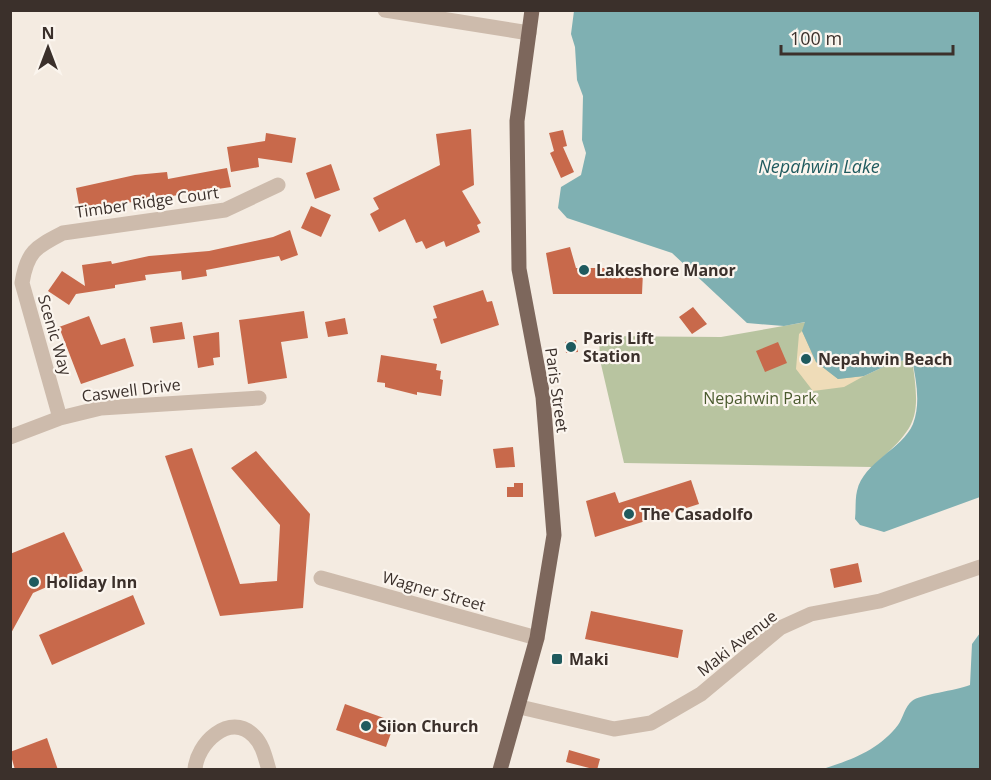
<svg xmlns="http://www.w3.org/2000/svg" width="991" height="780" viewBox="0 0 991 780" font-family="'Open Sans',sans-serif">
<rect width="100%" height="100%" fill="#f4ebe1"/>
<path fill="#b8c4a0" d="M 806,322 L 864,376 L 894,362 L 912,359 C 921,420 918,426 872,467 L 624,463 L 600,360 L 599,336 L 721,337 Z"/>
<path fill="#efdcb8" d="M 802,331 L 816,362 L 838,379 L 864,376 L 844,387 L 813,391 L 796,369 L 799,334 Z"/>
<path fill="#7fb0b2" d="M 574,11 L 980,11 L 980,497 L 884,532 L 860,525 L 855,519 C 856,510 855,499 857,491 C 864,461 902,450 913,424 C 921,403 916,380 912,359 L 894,362 L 864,376 L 838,379 L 816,362 L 802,331 L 805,322 L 784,326 L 747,323 L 672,253 L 567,218 L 558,208 L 561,187 L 581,175 L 586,153 L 582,140 L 583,96 L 577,80 L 575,47 L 571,34 Z
M 980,633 L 980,769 L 823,769 C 851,760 879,750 898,725 C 903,718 905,706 912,701 C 920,694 956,691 970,685 L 972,644 Z"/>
<path fill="#c8694b" d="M 471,129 L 474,185 L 462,191 L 481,223 L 477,225 L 480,232 L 446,247 L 444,241 L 426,249 L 422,241 L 416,243 L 405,219 L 379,232 L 370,214 L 379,209 L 373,198 L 440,165 L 436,134 Z
M 563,130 L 567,146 L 563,147 L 574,172 L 561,178 L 550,153 L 554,151 L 549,133 Z
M 266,133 L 296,138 L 292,163 L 258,158 L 259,167 L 231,172 L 227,147 L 265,141 Z
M 331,164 L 340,190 L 315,199 L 306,173 Z
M 227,168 L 231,187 L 80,210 L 76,188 L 135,175 L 167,172 L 168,179 Z
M 311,206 L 331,215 L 321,237 L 301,228 Z
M 290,230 L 298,255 L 281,261 L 279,256 L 206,270 L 207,276 L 182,280 L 181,271 L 145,275 L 146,280 L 115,285 L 115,288 L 76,294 L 69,305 L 48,291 L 62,271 L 85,286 L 82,265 L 111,261 L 112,264 L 149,256 L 209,251 L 273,237 Z
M 570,247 L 576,268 L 618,268 L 618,272 L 643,272 L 642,294 L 553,294 L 546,253 Z
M 483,290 L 487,302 L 492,301 L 499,325 L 441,344 L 433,319 L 437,318 L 433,306 Z
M 693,307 L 707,324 L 692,334 L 679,317 Z
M 304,311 L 308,338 L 281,342 L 287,378 L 248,384 L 239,320 Z
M 89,316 L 101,345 L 125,338 L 134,366 L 81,384 L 59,327 Z
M 345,318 L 348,334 L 328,337 L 325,322 Z
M 182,322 L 185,339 L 153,343 L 150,327 Z
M 219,332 L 220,357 L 213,358 L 214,365 L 198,368 L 193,336 Z
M 576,340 L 578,352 L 566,353 L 565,342 Z
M 778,342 L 787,363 L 765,372 L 756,351 Z
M 381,355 L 437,364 L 436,370 L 441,371 L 440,379 L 443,380 L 441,396 L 417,392 L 417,395 L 385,387 L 385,383 L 377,382 Z
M 513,447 L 515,467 L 496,468 L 493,449 Z
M 192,448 L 240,584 L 277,581 L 280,525 L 231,468 L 256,451 L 310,514 L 303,608 L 220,616 L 165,456 Z
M 691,480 L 699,504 L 595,537 L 586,501 L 615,492 L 619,503 Z
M 514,483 L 523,483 L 523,497 L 507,497 L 507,487 L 514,487 Z
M 64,532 L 83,571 L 33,593 L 10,635 L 10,554 Z
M 858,563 L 862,582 L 834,588 L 830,569 Z
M 133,595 L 145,624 L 52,665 L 39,635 Z
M 591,611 L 683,630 L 678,658 L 585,639 Z
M 345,704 L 395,722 L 386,747 L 336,730 Z
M 47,738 L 58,770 L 15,770 L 10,752 Z
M 569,750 L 600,759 L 597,770 L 566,762 Z"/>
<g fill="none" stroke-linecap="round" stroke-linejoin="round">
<path stroke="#cdbbac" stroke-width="15" d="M 385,10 L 529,33
M 60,418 L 22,283 C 27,251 36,247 63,233 L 225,210 L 278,185
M 10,437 L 60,418 L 101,408 L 259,398
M 321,578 L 537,638
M 520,707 L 614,729 L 651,723 L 701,694 L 780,628 L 811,614 L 880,601 L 980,567
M 195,770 C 196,744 230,711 254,736 C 263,745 265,757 269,770"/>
<path stroke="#7d675c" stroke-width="15" d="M 500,770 L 537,638 L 554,535 L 543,397 L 519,269 L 517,121 L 532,10"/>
</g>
<g fill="#1f5a5e" stroke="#fbf5ee" stroke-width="2">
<circle cx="584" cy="270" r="6"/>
<circle cx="571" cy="347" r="6"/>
<circle cx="806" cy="359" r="6"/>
<circle cx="629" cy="514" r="6"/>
<circle cx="34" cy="582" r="6"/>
<rect x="551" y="653" width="12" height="12" rx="3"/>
<circle cx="366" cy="726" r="6"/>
</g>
<g text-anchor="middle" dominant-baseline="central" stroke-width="4.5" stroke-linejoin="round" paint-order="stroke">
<g font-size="16" fill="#3b302b" stroke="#fbf5ee">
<text transform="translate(147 202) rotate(-8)">Timber Ridge Court</text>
<text transform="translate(55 335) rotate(74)">Scenic Way</text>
<text transform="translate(131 390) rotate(-7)">Caswell Drive</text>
<text transform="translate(557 390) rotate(82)">Paris Street</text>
<text transform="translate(434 591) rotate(16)">Wagner Street</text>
<text transform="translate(737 643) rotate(-38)">Maki Avenue</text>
</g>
<g font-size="16" font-weight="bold" fill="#3b302b" stroke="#fbf5ee" text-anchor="start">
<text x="596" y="270">Lakeshore Manor</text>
<text x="583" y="338">Paris Lift<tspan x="583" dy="18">Station</tspan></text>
<text x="818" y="359">Nepahwin Beach</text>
<text x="641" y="514">The Casadolfo</text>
<text x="46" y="582">Holiday Inn</text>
<text x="569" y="659">Maki</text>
<text x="378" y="726">Siion Church</text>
</g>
<g font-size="16" fill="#4a5a2e" stroke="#fbf5ee">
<text x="760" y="398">Nepahwin Park</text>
</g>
<g font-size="18" font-style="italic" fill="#1f5a5e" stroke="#fbf5ee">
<text x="819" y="166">Nepahwin Lake</text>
</g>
</g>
<rect width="991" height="780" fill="none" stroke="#3b302b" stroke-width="24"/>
<g transform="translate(48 48)" stroke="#fbf5ee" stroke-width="4.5" paint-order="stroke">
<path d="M0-4.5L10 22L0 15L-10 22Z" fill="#3b302b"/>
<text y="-9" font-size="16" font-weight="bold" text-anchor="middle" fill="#3b302b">N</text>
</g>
<path d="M781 45v9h172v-9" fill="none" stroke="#3b302b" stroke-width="3"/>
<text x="790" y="45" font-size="18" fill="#3b302b" stroke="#fbf5ee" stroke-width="4.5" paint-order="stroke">100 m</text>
</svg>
